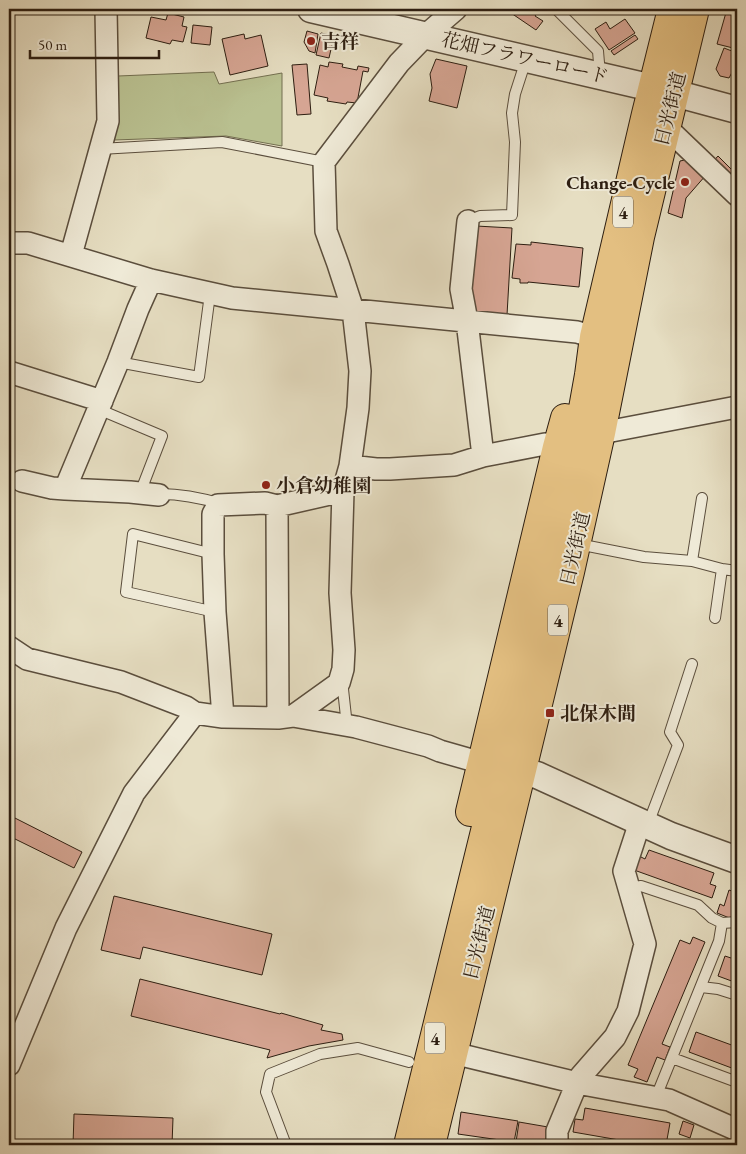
<svg xmlns="http://www.w3.org/2000/svg" width="746" height="1154" viewBox="0 0 746 1154" font-family="'EB Garamond','Noto Serif JP',serif">
<rect width="100%" height="100%" fill="#e6dec2"/>
<filter id="stains"><feTurbulence type="fractalNoise" baseFrequency=".004" numOctaves="4"/><feColorMatrix values="0 0 0 0 .2 0 0 0 0 .09 0 0 0 0 .02 0 0 0 .5 -.17"/></filter>
<radialGradient id="worn" r=".72"><stop offset=".6" stop-color="#630" stop-opacity="0"/><stop offset="1" stop-color="#630" stop-opacity=".3"/></radialGradient>
<path fill="#b9c090" stroke="#736f50" d="M 214,72 L 219,84 L 282,73 L 282,146 L 226,136 L 114,140 L 117,122 L 118,76 Z"/>
<path fill="#d6a593" stroke="#2d1e11" d="M 514,9 L 540,9 L 535,16 L 543,21 L 536,30 L 511,13 Z
M 727,9 L 737,9 L 737,49 L 717,44 Z
M 168,13 L 184,17 L 182,26 L 187,27 L 183,42 L 172,40 L 170,44 L 146,38 L 151,17 L 166,20 Z
M 625,19 L 635,33 L 609,50 L 595,29 L 606,22 L 610,29 Z
M 193,25 L 212,27 L 210,45 L 191,43 Z
M 307,31 L 318,34 L 315,53 L 309,51 L 304,42 Z
M 321,33 L 334,36 L 329,58 L 316,55 Z
M 244,34 L 245,39 L 261,35 L 268,66 L 230,75 L 222,39 Z
M 635,35 L 638,39 L 614,55 L 611,51 Z
M 724,48 L 737,53 L 737,63 L 729,78 L 720,76 L 716,69 Z
M 436,59 L 467,66 L 457,108 L 429,101 L 432,88 L 430,74 Z
M 329,62 L 343,64 L 342,67 L 357,70 L 358,66 L 369,68 L 368,72 L 363,71 L 357,103 L 347,102 L 346,104 L 327,101 L 328,98 L 314,95 L 320,65 L 328,67 Z
M 307,64 L 311,114 L 297,115 L 292,65 Z
M 718,156 L 736,174 L 729,181 L 711,164 Z
M 689,159 L 706,175 L 686,198 L 682,218 L 668,213 L 680,161 Z
M 476,226 L 512,228 L 507,315 L 474,314 L 471,295 Z
M 531,242 L 583,248 L 579,287 L 528,282 L 528,283 L 520,283 L 520,279 L 512,278 L 516,244 L 531,245 Z
M 9,815 L 82,852 L 74,868 L 9,836 Z
M 649,850 L 714,873 L 710,884 L 716,886 L 712,898 L 634,870 L 639,856 L 645,859 Z
M 729,890 L 737,893 L 737,910 L 735,909 L 732,919 L 717,913 L 720,904 L 724,906 Z
M 114,896 L 272,934 L 262,975 L 143,947 L 140,959 L 101,950 Z
M 693,937 L 705,942 L 662,1044 L 670,1047 L 665,1060 L 657,1057 L 647,1082 L 634,1077 L 638,1069 L 628,1065 L 680,940 L 690,944 Z
M 725,956 L 737,960 L 737,983 L 718,976 Z
M 140,979 L 280,1014 L 281,1013 L 323,1025 L 321,1030 L 342,1034 L 343,1040 L 309,1046 L 267,1058 L 270,1050 L 131,1016 Z
M 696,1032 L 737,1047 L 737,1070 L 689,1052 Z
M 585,1108 L 670,1123 L 666,1145 L 648,1145 L 573,1132 L 575,1119 L 583,1120 Z
M 461,1112 L 518,1121 L 514,1142 L 458,1134 Z
M 74,1114 L 173,1118 L 172,1145 L 73,1145 Z
M 683,1121 L 694,1125 L 690,1138 L 679,1134 Z
M 519,1122 L 548,1127 L 546,1145 L 525,1141 L 525,1144 L 516,1142 Z
M 696,1141 L 707,1145 L 694,1145 Z"/>
<g fill="none" stroke-linecap="round" stroke-linejoin="round">
<g stroke="#5b4e3d" stroke-width="12">
<path id="service" d="M 556,9 L 598,51 L 600,75
M 100,149 L 222,142 L 324,162
M 468,221 L 480,216 L 512,215 L 515,142 L 512,113 L 515,94 L 526,60
M 118,362 L 199,377 L 210,294
M 98,409 L 162,436 L 140,493
M 159,495 L 161,494 C 182,494 201,498 222,504
M 578,544 L 644,557 L 692,561 L 722,569 L 737,571
M 213,554 L 133,534 L 126,592 L 215,612
M 692,561 L 702,498
M 715,618 L 722,569
M 342,680 L 347,726
M 648,824 L 678,745 L 670,732 L 692,664
M 629,888 L 641,886 L 698,905 L 712,918 L 722,923 L 737,922
M 701,987 L 718,989 L 737,995
M 672,1058 L 737,1082
M 656,1097 L 719,941 L 722,923
M 286,1145 L 266,1092 L 270,1074 L 320,1054 L 358,1048 L 409,1062"/>
</g>
<g stroke="#5b4e3d" stroke-width="24">
<path id="minor" d="M 666,127 L 737,195
M 468,221 L 461,289 L 467,321 L 483,456
M 9,243 L 28,243 L 151,280 L 232,298 L 577,332 L 594,337
M 71,255 L 108,121 L 106,9
M 9,372 L 102,401
M 601,433 L 737,407
M 350,466 L 376,469 L 390,469 L 454,465 L 483,456 L 545,444 L 557,447
M 22,481 L 52,488 L 65,489 L 130,492 L 159,495
M 65,489 L 118,362 L 138,309 L 151,280
M 9,647 L 27,659 L 121,682 L 186,707 L 195,713 L 223,717 L 278,718 L 293,716 L 356,727 L 428,746 L 440,751 L 482,763
M 293,716 L 339,683 L 343,669 L 344,650 L 340,593 L 343,491 L 350,466 L 358,408 L 360,371 L 353,310 L 338,264 L 326,231 L 324,162 L 399,63 L 426,35 L 456,9
M 223,717 L 215,612 L 213,554 L 213,514 L 218,505 L 265,503 L 277,506
M 278,718 L 277,506 L 343,491
M 453,1053 L 577,1083 L 669,1100 L 737,1130
M 9,1065 L 66,928 L 134,793 L 195,713
M 559,1145 L 557,1142 L 557,1131 L 577,1083 L 581,1076 L 615,1037 L 628,1011 L 645,944 L 624,871 L 640,822"/>
</g>
<g stroke="#5b4e3d" stroke-width="29">
<path id="tertiary" d="M 311,9 L 674,93 L 737,110
M 521,772 L 537,775 L 671,836 L 737,860"/>
</g>
<g stroke="#2d1e11" stroke-width="30">
<path id="trunk" d="M 470,812 L 557,447 L 565,418
M 408,1145 L 552,558 L 569,487 L 589,375 L 594,337 L 646,114 L 672,9
M 431,1145 L 570,572 L 601,433 L 640,237 L 695,9"/>
</g>
<use href="#service" stroke="#efead7" stroke-width="10"/>
<use href="#minor" stroke="#efead7" stroke-width="21"/>
<use href="#tertiary" stroke="#efead7" stroke-width="26"/>
<use href="#trunk" stroke="#e3bf81" stroke-width="28"/>
</g>
<g fill="#8f2418" stroke="#efead7" stroke-width="2">
<circle cx="311" cy="41" r="5"/>
<circle cx="685" cy="182" r="5"/>
<circle cx="266" cy="485" r="5"/>
<rect x="545" y="708" width="10" height="10" rx="2.5"/>
</g>
<g text-anchor="middle" dominant-baseline="central" stroke-width="4" stroke-linejoin="round" paint-order="stroke">
<g fill="#efead7" stroke="#675b4c" stroke-width="1">
<rect x="613" y="196.5" width="20" height="31" rx="4"/>
<rect x="548" y="604.5" width="20" height="31" rx="4"/>
<rect x="425" y="1022.5" width="20" height="31" rx="4"/>
</g>
<g font-size="18" font-weight="bold" fill="#2d1e11">
<text x="623" y="212">4</text>
<text x="558" y="620">4</text>
<text x="435" y="1038">4</text>
</g>
<g font-size="19" font-weight="bold" fill="#2d1e11" stroke="#efead7" text-anchor="start">
<text x="321" y="41">吉祥</text>
<text x="675" y="182" text-anchor="end">Change-Cycle</text>
<text x="276" y="485">小倉幼稚園</text>
<text x="560" y="713">北保木間</text>
</g>
<g font-size="19" fill="#2d1e11" stroke="#efead7">
<text transform="translate(525 58) rotate(13)">花畑フラワーロード</text>
<text transform="translate(670 109) rotate(-76)">日光街道</text>
<text transform="translate(575 549) rotate(-77)">日光街道</text>
<text transform="translate(479 943) rotate(-76)">日光街道</text>
</g>
</g>
<rect width="746" height="1154" fill="none" stroke="#e6dec2" stroke-width="30"/>
<rect x="10" y="10" width="726" height="1134" fill="none" stroke="#2d1e11" stroke-width="2.5"/>
<rect x="15" y="15" width="716" height="1124" fill="none" stroke="#2d1e11"/>
<path d="M30 50v8h129v-8" fill="none" stroke="#2d1e11" stroke-width="2.5"/>
<text x="38" y="50" font-size="15" fill="#2d1e11" stroke="#efead7" stroke-width="4" paint-order="stroke">50 m</text>
<rect width="100%" height="100%" filter="url(#stains)"/>
<rect width="100%" height="100%" fill="url(#worn)"/>
</svg>
